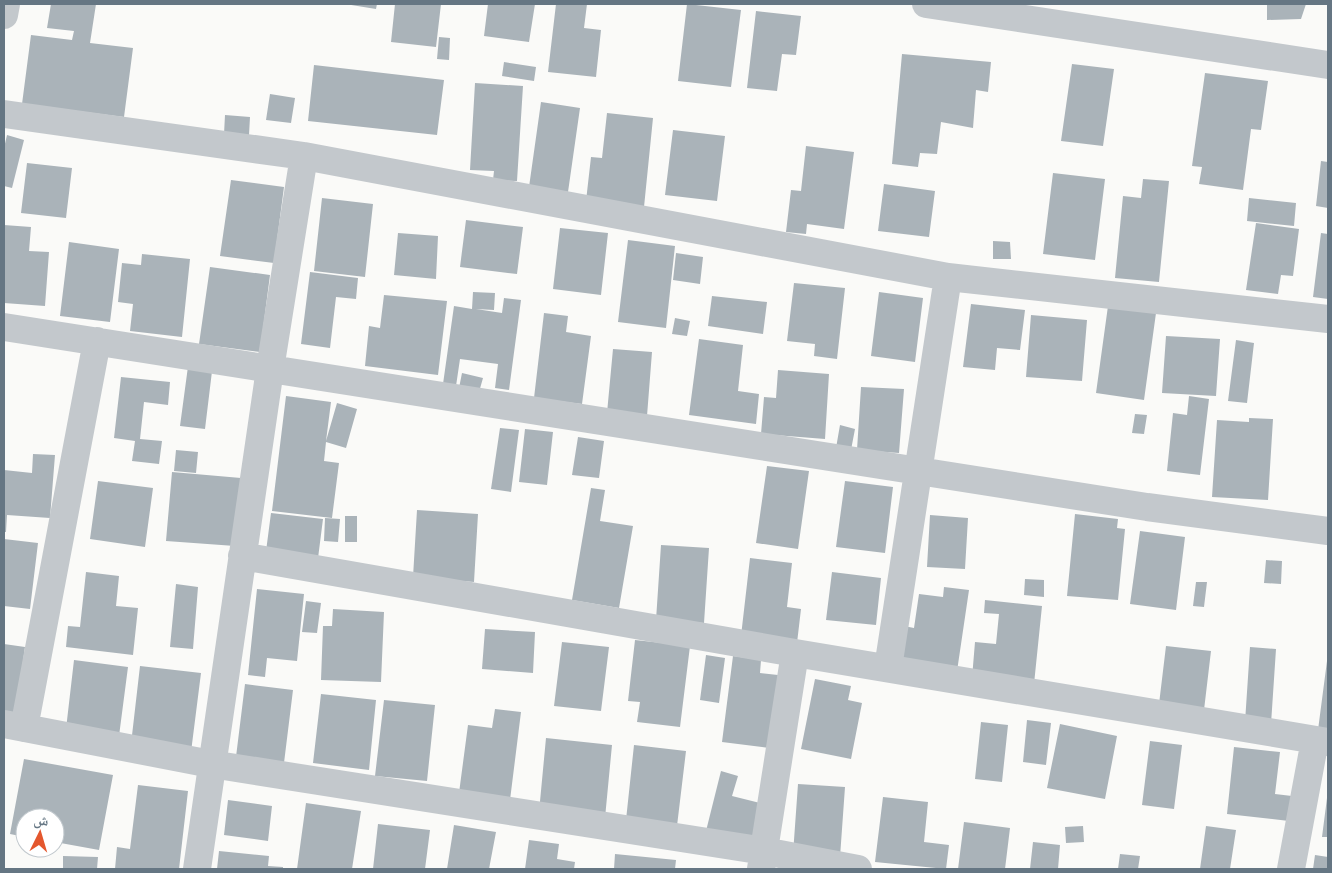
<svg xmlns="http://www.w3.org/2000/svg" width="1332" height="873" viewBox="0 0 1332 873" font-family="Ubuntu,'Noto Naskh Arabic',sans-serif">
<rect width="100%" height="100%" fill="#fafaf8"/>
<path fill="#aab3b9" d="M 51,4 L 96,4 L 90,43 L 133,48 L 124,117 L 22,104 L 31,35 L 72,40 L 74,31 L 47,28 Z
M 345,4 L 377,4 L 376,9 Z
M 395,4 L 441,4 L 436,47 L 391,42 Z
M 488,4 L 535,4 L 529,42 L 484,36 Z
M 556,4 L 587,4 L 584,28 L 601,30 L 596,77 L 548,72 Z
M 687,4 L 741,10 L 731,87 L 678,81 Z
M 1267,4 L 1306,4 L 1301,19 L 1267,20 Z
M 756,11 L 801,16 L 796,55 L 782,54 L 777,91 L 747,88 Z
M 439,37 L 450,38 L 449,60 L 437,59 Z
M 902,54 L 991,62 L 988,92 L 976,90 L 973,128 L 941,122 L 937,154 L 920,153 L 918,167 L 892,164 Z
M 504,62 L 536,67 L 534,81 L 502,76 Z
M 1072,64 L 1114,69 L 1103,146 L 1061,141 Z
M 314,65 L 444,80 L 437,135 L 308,121 Z
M 1205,73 L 1268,81 L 1261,130 L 1251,129 L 1243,190 L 1199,184 L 1202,167 L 1192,166 Z
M 475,83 L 523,86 L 517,181 L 493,180 L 494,171 L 470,170 Z
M 270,94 L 295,98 L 291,123 L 266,120 Z
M 541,102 L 580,108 L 568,192 L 529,187 Z
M 607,113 L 653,118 L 644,207 L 586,201 L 591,157 L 602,158 Z
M 225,115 L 250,117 L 249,135 L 224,134 Z
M 673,130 L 725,136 L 717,201 L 665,195 Z
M 7,135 L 24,140 L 12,188 L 4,186 L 4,148 Z
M 806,146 L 854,152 L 844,229 L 807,224 L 806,234 L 786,232 L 791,190 L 801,191 Z
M 1321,161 L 1328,162 L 1328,208 L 1316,206 Z
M 27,163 L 72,168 L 66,218 L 21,213 Z
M 1053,173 L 1105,179 L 1095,260 L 1043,254 Z
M 1143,179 L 1169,181 L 1159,282 L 1115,278 L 1123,196 L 1141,198 Z
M 231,180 L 284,187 L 274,263 L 220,256 Z
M 884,184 L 935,191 L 929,237 L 878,231 Z
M 322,198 L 373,204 L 365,277 L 314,271 Z
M 1249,198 L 1296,203 L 1294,226 L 1247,221 Z
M 466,220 L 523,227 L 517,274 L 460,267 Z
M 1256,223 L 1299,229 L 1293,276 L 1281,275 L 1278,294 L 1246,290 Z
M 4,225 L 31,227 L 29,251 L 49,252 L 45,306 L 4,303 Z
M 560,228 L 608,233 L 601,295 L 553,289 Z
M 398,233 L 438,236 L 436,279 L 394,275 Z
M 1321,233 L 1328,234 L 1328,299 L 1313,297 Z
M 628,240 L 675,246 L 666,328 L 618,322 Z
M 993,241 L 1010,242 L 1011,259 L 993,259 Z
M 69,242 L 119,249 L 110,322 L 60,316 Z
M 676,253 L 703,257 L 700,284 L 673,280 Z
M 142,254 L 190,259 L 182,337 L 130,331 L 133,304 L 118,302 L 122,263 L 141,265 Z
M 210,267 L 270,275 L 260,352 L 199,344 Z
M 310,272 L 358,278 L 356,299 L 336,297 L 330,348 L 301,344 Z
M 794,283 L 845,288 L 837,359 L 814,356 L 815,344 L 787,341 Z
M 473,292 L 495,293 L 494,310 L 476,309 L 502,313 L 504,298 L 521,300 L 509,390 L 495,388 L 498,364 L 460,359 L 456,386 L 443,384 L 454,306 L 472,309 Z
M 879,292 L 923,298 L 915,362 L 871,356 Z
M 384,295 L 447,301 L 438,375 L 365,366 L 369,326 L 380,328 Z
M 712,296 L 767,302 L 763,334 L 708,326 Z
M 971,304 L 1025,310 L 1020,350 L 997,348 L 995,370 L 963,367 Z
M 1108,306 L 1156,313 L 1144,400 L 1096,393 Z
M 544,313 L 568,316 L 566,332 L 591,336 L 582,404 L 534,398 Z
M 1031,315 L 1087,320 L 1082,381 L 1026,377 Z
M 675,318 L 690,321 L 687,336 L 672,334 Z
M 1166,336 L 1220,339 L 1216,396 L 1162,393 Z
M 699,339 L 743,345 L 738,391 L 759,394 L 756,424 L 689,415 Z
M 1236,340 L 1254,343 L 1247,403 L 1228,401 Z
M 613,349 L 652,352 L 647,416 L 607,413 Z
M 189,359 L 213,363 L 205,429 L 180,426 Z
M 778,370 L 829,374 L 825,439 L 761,434 L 764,397 L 776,398 Z
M 462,373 L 483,378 L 479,392 L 459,388 Z
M 121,377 L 170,382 L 168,405 L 144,402 L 140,439 L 162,441 L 159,464 L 132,461 L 135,441 L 114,438 Z
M 861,387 L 904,389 L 899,453 L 857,450 Z
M 286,396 L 331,402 L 326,441 L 337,403 L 357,409 L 346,448 L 326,442 L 324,461 L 339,463 L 332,518 L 272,511 Z
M 1189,396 L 1209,399 L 1200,475 L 1167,471 L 1173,413 L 1187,415 Z
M 1135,414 L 1147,415 L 1144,434 L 1132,433 Z
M 1249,418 L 1273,419 L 1268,500 L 1212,497 L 1217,420 L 1249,422 Z
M 840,425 L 855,429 L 851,450 L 836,448 Z
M 500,428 L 519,430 L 511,492 L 491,489 Z
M 525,429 L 553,432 L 547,485 L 519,482 Z
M 578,437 L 604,441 L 599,478 L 572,475 Z
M 176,450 L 198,452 L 196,473 L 174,471 Z
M 33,454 L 55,455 L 50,518 L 7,515 L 6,532 L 4,532 L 4,470 L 32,473 Z
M 767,466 L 809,471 L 798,549 L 756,543 Z
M 172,472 L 241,478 L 235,546 L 166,541 Z
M 98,481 L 153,488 L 145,547 L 90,539 Z
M 845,481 L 893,487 L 885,553 L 836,547 Z
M 591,488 L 605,490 L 600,521 L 633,526 L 619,608 L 572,600 Z
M 417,510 L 478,514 L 474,582 L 413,577 Z
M 271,513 L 323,519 L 317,566 L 265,559 Z
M 1075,514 L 1118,519 L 1117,528 L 1125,529 L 1118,600 L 1067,596 Z
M 930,515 L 968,518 L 965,569 L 927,567 Z
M 345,516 L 357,516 L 357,542 L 345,542 Z
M 325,518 L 340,519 L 338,542 L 324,541 Z
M 1140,531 L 1185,537 L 1176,610 L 1130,604 Z
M 4,539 L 38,543 L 30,609 L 4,606 Z
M 661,545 L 709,548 L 704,623 L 656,620 Z
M 750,558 L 792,563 L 787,607 L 801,609 L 797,643 L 741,636 Z
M 1266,560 L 1282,561 L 1281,584 L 1264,583 Z
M 86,572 L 119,576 L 116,606 L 138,608 L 133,655 L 66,647 L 68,626 L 80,627 Z
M 832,572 L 881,578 L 876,625 L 826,620 Z
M 1025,579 L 1044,580 L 1044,597 L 1024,595 Z
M 1196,582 L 1207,582 L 1204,607 L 1193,606 Z
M 176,584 L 198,587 L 193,649 L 170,647 Z
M 944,587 L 969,590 L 956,678 L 893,669 L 899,625 L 914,628 L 919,594 L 943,597 Z
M 257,589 L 304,594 L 297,661 L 267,658 L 265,677 L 248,675 Z
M 985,600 L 1042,606 L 1034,684 L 972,678 L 975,642 L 996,644 L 999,614 L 984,613 Z
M 306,601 L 321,603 L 317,633 L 302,632 Z
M 333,609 L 384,612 L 381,682 L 321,680 L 323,626 L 332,626 Z
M 485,629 L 535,632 L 533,673 L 482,669 Z
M 635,640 L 690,646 L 680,727 L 637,722 L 640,702 L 628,701 Z
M 562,642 L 609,647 L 601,711 L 554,706 Z
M 4,644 L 25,647 L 15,718 L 4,717 Z
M 1166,646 L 1211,651 L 1204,710 L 1159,704 Z
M 1250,647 L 1276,649 L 1271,724 L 1245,722 Z
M 706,655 L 725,658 L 719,703 L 700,700 Z
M 733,656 L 761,660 L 760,673 L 778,675 L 769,748 L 722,742 Z
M 74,660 L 128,667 L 119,736 L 66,729 Z
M 1327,661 L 1328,661 L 1328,731 L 1318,730 Z
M 140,666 L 201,673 L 191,752 L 131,744 Z
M 815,679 L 851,686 L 848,700 L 862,703 L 851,759 L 801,749 Z
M 245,684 L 293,690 L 283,771 L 235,765 Z
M 321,694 L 376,700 L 369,770 L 313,763 Z
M 384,700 L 435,705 L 427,781 L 375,776 Z
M 495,709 L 521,712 L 510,800 L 459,793 L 468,725 L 492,728 Z
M 1027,720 L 1051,723 L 1046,765 L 1023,762 Z
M 981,722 L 1008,725 L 1002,782 L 975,779 Z
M 1060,724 L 1117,736 L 1105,799 L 1047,788 Z
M 546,738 L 612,745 L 605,818 L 539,812 Z
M 1150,741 L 1182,745 L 1174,809 L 1142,805 Z
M 634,745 L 686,751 L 677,826 L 626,820 Z
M 1234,747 L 1280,752 L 1275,794 L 1292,796 L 1289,821 L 1227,814 Z
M 24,759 L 113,775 L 99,850 L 55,842 L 55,818 L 25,818 L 25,837 L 10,834 Z
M 721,771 L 738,776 L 732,796 L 764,804 L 751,851 L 704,839 Z
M 798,784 L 845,787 L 840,857 L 793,854 Z
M 138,785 L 188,791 L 179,869 L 115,869 L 117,847 L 130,849 Z
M 883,797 L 928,802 L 924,842 L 949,845 L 946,869 L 875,862 Z
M 1327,798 L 1328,798 L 1328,837 L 1322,837 Z
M 228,800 L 272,806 L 268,841 L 224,835 Z
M 306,803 L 361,811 L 352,869 L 297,869 Z
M 964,822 L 1010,828 L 1005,869 L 958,869 Z
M 378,824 L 430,830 L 425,869 L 373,869 Z
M 454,825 L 496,832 L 489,869 L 447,869 Z
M 1083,826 L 1084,842 L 1066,843 L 1065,827 Z
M 1206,826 L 1236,830 L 1230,869 L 1200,869 Z
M 529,840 L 559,844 L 557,859 L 575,862 L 574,869 L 525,869 Z
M 1033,842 L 1060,845 L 1058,869 L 1030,869 Z
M 219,851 L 269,856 L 268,866 L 283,867 L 283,869 L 217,869 Z
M 615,854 L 676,860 L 675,869 L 614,869 Z
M 1120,854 L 1140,856 L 1138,869 L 1118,869 Z
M 1315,855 L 1328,857 L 1328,869 L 1313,869 Z
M 63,856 L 98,857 L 97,869 L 63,869 Z"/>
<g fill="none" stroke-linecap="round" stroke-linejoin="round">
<path stroke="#c3c8cc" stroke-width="28" d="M 926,4 L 1328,65
M 4,15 L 6,4
M 4,114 L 304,156 L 948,277 L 888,668
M 948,277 L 1328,319
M 4,327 L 1147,507 L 1328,531
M 242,556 L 795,653 L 1328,742
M 4,724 L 211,764 L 764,851 L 858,869
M 24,728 L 97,341
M 197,869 L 270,369 L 304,156
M 761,869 L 795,653
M 1291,869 L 1315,740"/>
</g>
<rect width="1332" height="873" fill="none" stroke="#657683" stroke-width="10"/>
<g transform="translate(40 833) rotate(5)"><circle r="24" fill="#ffffff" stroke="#c1c8cd"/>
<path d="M0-4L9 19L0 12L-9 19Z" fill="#e4572e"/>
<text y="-8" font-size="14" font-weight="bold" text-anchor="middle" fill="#657683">ش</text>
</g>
</svg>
